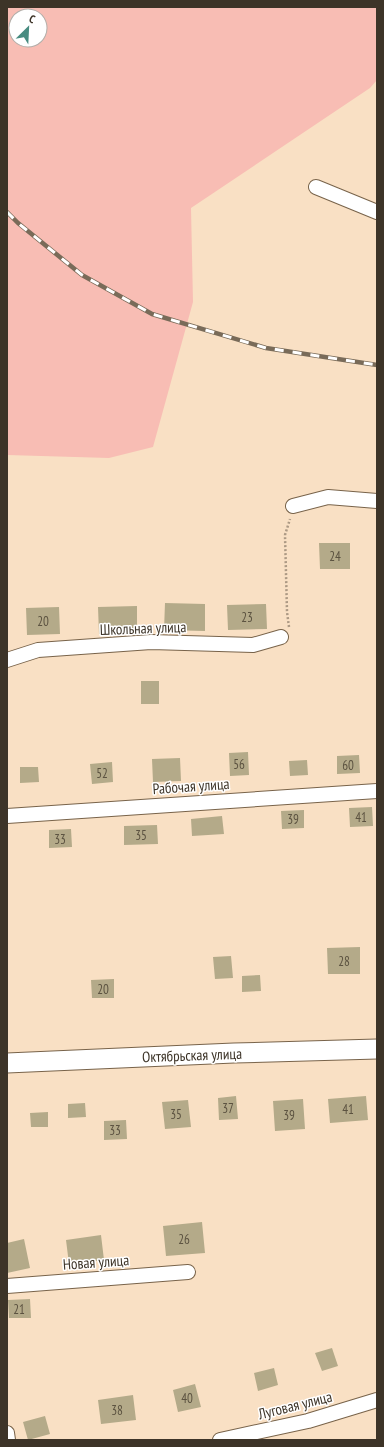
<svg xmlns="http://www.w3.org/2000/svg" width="384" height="1447" viewBox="0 0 384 1447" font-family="'PT Sans Narrow',sans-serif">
<rect width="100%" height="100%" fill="#f9e0c4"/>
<path fill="#f8bdb4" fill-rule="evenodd" d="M 7,7 L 377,7 L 377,80 L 370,88 L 191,208 L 193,302 L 153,447 L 109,458 L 7,455 ZM 16,16 L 40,16 L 40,40 L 16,40 Z"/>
<path fill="#b4aa89" d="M 319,543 L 350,543 L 350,569 L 320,569 Z
M 165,603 L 205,604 L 205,631 L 164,630 Z
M 266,604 L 267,629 L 228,630 L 227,605 Z
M 137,606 L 137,633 L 99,634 L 98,607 Z
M 59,607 L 60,634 L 27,635 L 26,608 Z
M 141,681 L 159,681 L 159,704 L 141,704 Z
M 248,752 L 249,775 L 230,776 L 229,753 Z
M 359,755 L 360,773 L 337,774 L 337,756 Z
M 180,758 L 181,781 L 153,782 L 152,759 Z
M 307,760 L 308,775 L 290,776 L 289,761 Z
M 112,762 L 113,782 L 92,784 L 90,764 Z
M 20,767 L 38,767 L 39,782 L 20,783 Z
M 372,807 L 373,826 L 350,827 L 349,808 Z
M 304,810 L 304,828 L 282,829 L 281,811 Z
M 222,816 L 224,834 L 192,836 L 191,819 Z
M 157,825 L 158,844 L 124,845 L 124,826 Z
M 71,829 L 72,847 L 49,848 L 49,830 Z
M 360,947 L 360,974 L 328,974 L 327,948 Z
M 231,956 L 233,978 L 215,979 L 213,957 Z
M 260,975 L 261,991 L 242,992 L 242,976 Z
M 114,979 L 114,998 L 92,998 L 91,980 Z
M 236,1096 L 238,1119 L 219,1120 L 218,1098 Z
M 366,1096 L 368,1120 L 330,1123 L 328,1099 Z
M 303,1099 L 305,1129 L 275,1131 L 273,1101 Z
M 188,1100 L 191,1127 L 165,1129 L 162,1102 Z
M 85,1103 L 86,1117 L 68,1118 L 68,1104 Z
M 48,1112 L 48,1127 L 31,1127 L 30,1113 Z
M 126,1120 L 127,1139 L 104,1140 L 104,1121 Z
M 202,1222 L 205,1253 L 166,1256 L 163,1226 Z
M 101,1235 L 104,1260 L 69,1264 L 66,1240 Z
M 24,1239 L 30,1268 L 7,1273 L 7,1243 Z
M 30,1299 L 31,1318 L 9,1318 L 8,1300 Z
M 332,1348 L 338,1366 L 322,1371 L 315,1353 Z
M 274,1368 L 278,1385 L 258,1391 L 254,1373 Z
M 195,1384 L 201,1407 L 178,1412 L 173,1390 Z
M 133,1395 L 136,1420 L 101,1424 L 98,1400 Z
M 45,1416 L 50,1434 L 28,1440 L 23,1422 Z"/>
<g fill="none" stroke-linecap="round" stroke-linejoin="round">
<g stroke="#78634a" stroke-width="16">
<path id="street" d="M 316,187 L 377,212
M 293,506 L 328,497 L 377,501
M 7,660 L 38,650 L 151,642 L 253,645 L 281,637
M 7,816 L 377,791
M 7,1286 L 188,1272
M 7,1433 L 8,1440
M 220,1440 L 308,1421 L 377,1400"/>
</g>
<g stroke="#78634a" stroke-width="21">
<path id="secondary" d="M 7,1063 L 234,1053 L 377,1049"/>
</g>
<path stroke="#ac9984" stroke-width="2.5" stroke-dasharray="2 2" stroke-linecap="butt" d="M 289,627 L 287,612 L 285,535 L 290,519"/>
<use href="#street" stroke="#fff" stroke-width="14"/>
<use href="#secondary" stroke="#fff" stroke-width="19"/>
<g stroke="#796b59" stroke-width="4.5">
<path id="rail" d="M 7,212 L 18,223 L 82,275 L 152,314 L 266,348 L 377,365"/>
</g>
<use href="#rail" stroke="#fff" stroke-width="3" stroke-dasharray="9" stroke-linecap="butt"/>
</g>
<g text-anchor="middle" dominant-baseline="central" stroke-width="3" stroke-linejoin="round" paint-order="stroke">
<g font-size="13" fill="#5b5240">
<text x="335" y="556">24</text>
<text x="247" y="617">23</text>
<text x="43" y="621">20</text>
<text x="239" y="764">56</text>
<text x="348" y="765">60</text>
<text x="102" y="773">52</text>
<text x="361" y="817">41</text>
<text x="293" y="819">39</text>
<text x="141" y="835">35</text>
<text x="60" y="839">33</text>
<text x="344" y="961">28</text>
<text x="103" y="989">20</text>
<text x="228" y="1108">37</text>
<text x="348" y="1109">41</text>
<text x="176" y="1114">35</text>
<text x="289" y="1115">39</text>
<text x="115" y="1130">33</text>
<text x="184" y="1239">26</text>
<text x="19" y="1309">21</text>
<text x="187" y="1398">40</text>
<text x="117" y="1410">38</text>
</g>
<g font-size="15" fill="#3d3428" stroke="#fff">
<text transform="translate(143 628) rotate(-2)">Школьная улица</text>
<text transform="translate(191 786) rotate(-4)">Рабочая улица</text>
<text transform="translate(192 1055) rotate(-2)">Октябрьская улица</text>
<text transform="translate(96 1262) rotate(-4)">Новая улица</text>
<text transform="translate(295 1405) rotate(-14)">Луговая улица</text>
</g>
</g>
<rect width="384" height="1447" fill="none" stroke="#3d3428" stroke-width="16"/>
<g transform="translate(28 28) rotate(24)"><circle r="19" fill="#ffffff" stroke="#b1aea9"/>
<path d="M0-3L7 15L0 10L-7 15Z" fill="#488c81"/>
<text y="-6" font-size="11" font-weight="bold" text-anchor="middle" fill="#3d3428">С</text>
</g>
</svg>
